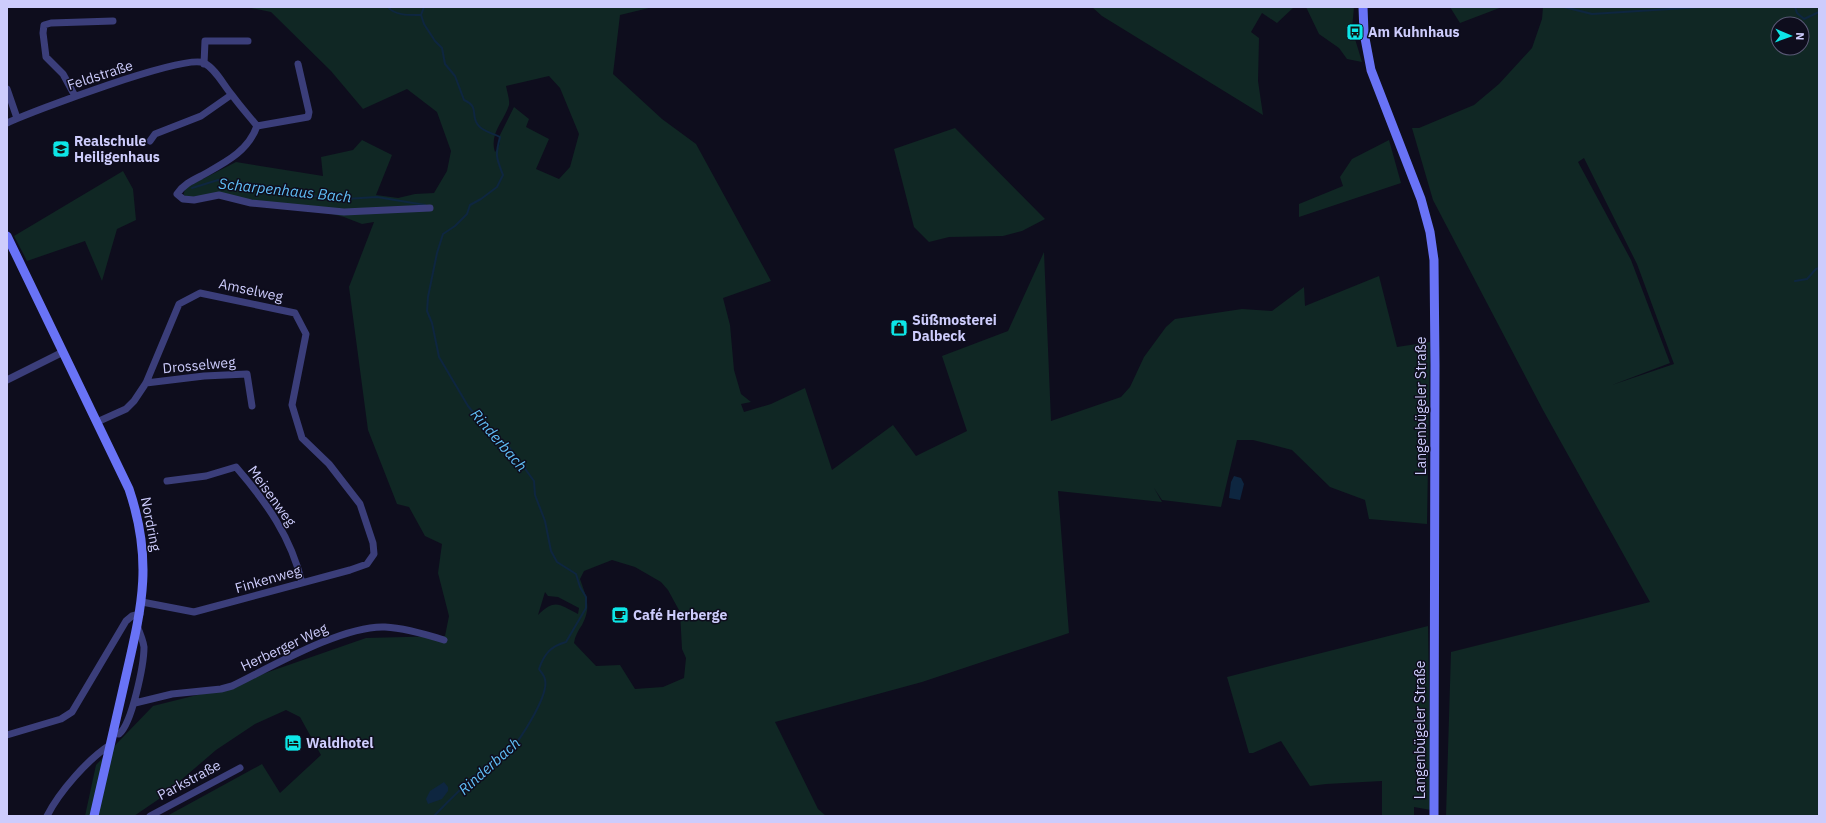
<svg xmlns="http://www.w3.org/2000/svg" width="1826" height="823" viewBox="0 0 1826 823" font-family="'IBM Plex Sans',sans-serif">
<rect width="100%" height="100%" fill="#0e0d1d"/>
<path fill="#102724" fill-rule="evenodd" d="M 246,7 L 653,7 L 620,15 L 613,74 L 662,119 L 696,144 L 771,281 L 723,298 L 730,325 L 734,370 L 741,394 L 751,402 L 741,404 L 744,412 L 771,404 L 805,388 L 832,470 L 893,425 L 916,456 L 967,431 L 942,356 L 1008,331 L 1044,252 L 1051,421 L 1121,397 L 1130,387 L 1144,357 L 1166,327 L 1175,319 L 1242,309 L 1272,311 L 1304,287 L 1305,306 L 1379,276 L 1397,347 L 1430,342 L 1427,524 L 1369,519 L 1365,500 L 1330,487 L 1292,450 L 1253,440 L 1237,440 L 1221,507 L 1162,500 L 1154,488 L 1162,502 L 1058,491 L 1069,633 L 922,682 L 775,722 L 818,809 L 826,816 L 167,816 L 262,764 L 280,793 L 321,755 L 300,717 L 286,710 L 255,724 L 216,750 L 159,799 L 134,816 L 85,816 L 96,765 L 153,706 L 217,690 L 366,638 L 445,636 L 449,616 L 438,573 L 442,544 L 425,536 L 409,507 L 397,504 L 368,430 L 349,287 L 374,222 L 362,224 L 344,217 L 308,208 L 219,195 L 183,198 L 185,188 L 236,162 L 323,176 L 321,157 L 353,150 L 362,140 L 392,155 L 376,195 L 398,198 L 415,194 L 434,193 L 447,171 L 451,151 L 437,112 L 407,89 L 363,109 L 331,71 L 271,12 ZM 549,76 L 560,88 L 579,134 L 570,167 L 559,179 L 536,169 L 549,139 L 526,127 L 529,119 L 514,107 L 499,137 C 500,143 500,147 495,152 C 489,134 504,121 509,105 C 510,100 507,92 506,86 ZM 612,560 L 635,567 L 661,582 L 668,590 L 680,612 L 682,649 L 686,658 L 684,678 L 663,687 L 635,689 L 620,665 L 596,666 L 574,643 C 575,636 578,631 582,625 C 592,606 586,597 580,579 L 584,571 ZM 545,592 L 548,596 L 558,597 L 579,608 L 578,614 C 559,605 556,598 538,615 Z
M 1092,7 L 1294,7 L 1277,23 L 1262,13 L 1251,32 L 1259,38 L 1258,81 L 1263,115 L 1102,16 Z
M 1306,7 L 1354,7 L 1352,29 L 1362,62 L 1347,59 L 1339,48 L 1319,34 Z
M 1450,7 L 1502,7 L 1460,23 Z
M 1543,7 L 1819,7 L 1819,816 L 1446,816 L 1451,652 L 1650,602 L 1543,410 L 1433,200 L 1412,128 L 1419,128 L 1474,105 L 1499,84 L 1532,48 L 1542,19 ZM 1778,24 L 1802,24 L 1802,48 L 1778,48 ZM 1584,158 L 1637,264 L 1674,364 L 1612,385 L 1670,363 L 1631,260 L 1578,162 Z
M 955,128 L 1045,219 L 1022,231 L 1003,236 L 949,237 L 929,242 L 914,227 L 894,149 Z
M 1389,140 L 1401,183 L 1299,217 L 1299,204 L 1343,186 L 1340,177 L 1352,159 Z
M 123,171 L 133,189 L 136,220 L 117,229 L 102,281 L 85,241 L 27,261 L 14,236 Z
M 1428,626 L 1431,810 L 1414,807 L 1414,816 L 1382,816 L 1382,781 L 1326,784 L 1310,786 L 1281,741 L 1253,753 L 1249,753 L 1227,677 Z"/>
<path fill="#0e2640" d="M 1234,476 L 1241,478 L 1244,484 L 1240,500 L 1229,498 L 1231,482 Z
M 444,782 L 448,787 L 448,791 L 442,799 L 428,804 L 426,799 L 430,791 Z"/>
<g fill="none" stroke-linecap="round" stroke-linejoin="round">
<path stroke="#0e2640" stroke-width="2" d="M 388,7 C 395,16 411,15 421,15
M 424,7 L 421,15 L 424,24 L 435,41 L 442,48 L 445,64 L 455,76 L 464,100 C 480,107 470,115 478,125 C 483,132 493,133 500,137 C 495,156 496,157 503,175 L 497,187 L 481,199 L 470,205 L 467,214 L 455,226 L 443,234 L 437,253 L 428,297 L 427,311 L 432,323 L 439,357 L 468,406 L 490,433 L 509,447 L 534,481 L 535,495 L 545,521 L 551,551 L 557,562 L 576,574 L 580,587 L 586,597 L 586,608 L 566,642 C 551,646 544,654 539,669 C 541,672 545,676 545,680 C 549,695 521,739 510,750 C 505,755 496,758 490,763 C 470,780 452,797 434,816
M 1564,7 L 1592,14 L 1701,7
M 1795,7 L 1797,13 L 1804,19 L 1819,12
M 192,188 L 218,180 L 304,195 L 345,199 L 377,197 L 425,205
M 1795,281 L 1807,279 L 1816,269 L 1819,268"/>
<path stroke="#3b3e7a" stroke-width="7" d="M 204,64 L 205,41 L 248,41
M 7,89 L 17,118
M 75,96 L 63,74 L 46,57 L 43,33 L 44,25 L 51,23 L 113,21
M 7,123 C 33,111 184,54 204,63 C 216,69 224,86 232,95 C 240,106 249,116 257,126 C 248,152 224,163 201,176 C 191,181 183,185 177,194 L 183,199 L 194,200 L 219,195 L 251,203 L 344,212 L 430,208
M 257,126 L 308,117 L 309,112 L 298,64
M 150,141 L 155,134 L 201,116 L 231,95
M 7,380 L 63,352
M 146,383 L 204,376 L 247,374 L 252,406
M 97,422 L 126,409 L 134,401 L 146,383 L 179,304 L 200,293 L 295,313 L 306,334 L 292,405 L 302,438 L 329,464 L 360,504 L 373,543 L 374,554 L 367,564 L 350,570 L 194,612 L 142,602
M 167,481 L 206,476 L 236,467 C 267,503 291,537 302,583
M 135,703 L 172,694 L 221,689 L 232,686 C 271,667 343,625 385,627 C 405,628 425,634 444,640
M 113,733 L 119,734 C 132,724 144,664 144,647 C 143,640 140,633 137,626
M 7,735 L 61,719 L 72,712 L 126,621 L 132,616 L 140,614
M 47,816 C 59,792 88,759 110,745
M 150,816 L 240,768"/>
<path stroke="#6973f6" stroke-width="9" d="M 1363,7 L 1364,33 L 1371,70 L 1421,199 L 1430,232 L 1434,260 L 1435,365 L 1434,816
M 7,236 L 129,489 C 155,566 140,613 123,689 C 113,731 104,774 94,816"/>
</g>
<defs>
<g id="bus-square" transform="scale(0.9)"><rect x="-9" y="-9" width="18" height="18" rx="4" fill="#0de6e7" stroke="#0e0d1d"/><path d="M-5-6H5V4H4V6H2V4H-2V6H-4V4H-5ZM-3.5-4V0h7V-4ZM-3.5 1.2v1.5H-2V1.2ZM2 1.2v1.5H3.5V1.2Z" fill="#111"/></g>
<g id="school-square" transform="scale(0.9)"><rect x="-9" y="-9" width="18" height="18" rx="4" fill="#0de6e7" stroke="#0e0d1d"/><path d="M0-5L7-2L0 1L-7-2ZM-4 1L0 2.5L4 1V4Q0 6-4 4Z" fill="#111"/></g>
<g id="shop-square" transform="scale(0.9)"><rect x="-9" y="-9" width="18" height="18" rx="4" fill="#0de6e7" stroke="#0e0d1d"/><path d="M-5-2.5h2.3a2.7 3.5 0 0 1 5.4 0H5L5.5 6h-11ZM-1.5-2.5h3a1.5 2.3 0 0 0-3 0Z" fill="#111"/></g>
<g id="cafe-square" transform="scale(0.9)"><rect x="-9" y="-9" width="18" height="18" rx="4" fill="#0de6e7" stroke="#0e0d1d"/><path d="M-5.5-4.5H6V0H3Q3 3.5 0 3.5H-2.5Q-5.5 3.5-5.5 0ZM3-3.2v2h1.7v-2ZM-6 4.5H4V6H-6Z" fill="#111"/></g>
<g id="hotel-square" transform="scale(0.9)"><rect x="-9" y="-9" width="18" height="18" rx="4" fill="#0de6e7" stroke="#0e0d1d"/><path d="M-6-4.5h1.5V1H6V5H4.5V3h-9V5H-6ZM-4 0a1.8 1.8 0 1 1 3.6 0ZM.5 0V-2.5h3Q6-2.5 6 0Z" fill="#111"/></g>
</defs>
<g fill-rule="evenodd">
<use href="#bus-square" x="1355" y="32"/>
<use href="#school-square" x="61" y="149"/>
<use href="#shop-square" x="899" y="328"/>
<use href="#cafe-square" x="620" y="615"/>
<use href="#hotel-square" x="293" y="743"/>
</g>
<g text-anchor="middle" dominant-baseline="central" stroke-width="3" stroke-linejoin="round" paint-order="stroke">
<g font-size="14" font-weight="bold" fill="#cdccfc" stroke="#0e0d1d" text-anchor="start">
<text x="1368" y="32">Am Kuhnhaus</text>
<text x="74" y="141">Realschule<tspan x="74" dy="16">Heiligenhaus</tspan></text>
<text x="912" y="320">Süßmosterei<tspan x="912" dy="16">Dalbeck</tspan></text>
<text x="633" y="615">Café Herberge</text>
<text x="306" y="743">Waldhotel</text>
</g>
<g font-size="14" fill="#cdccfc" stroke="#0e0d1d">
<text transform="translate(100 75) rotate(-18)">Feldstraße</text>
<text transform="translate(251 290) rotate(12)">Amselweg</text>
<text transform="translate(199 365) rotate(-5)">Drosselweg</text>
<text transform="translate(1421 406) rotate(-90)">Langenbügeler Straße</text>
<text transform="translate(272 496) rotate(54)">Meisenweg</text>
<text transform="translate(151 524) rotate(79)">Nordring</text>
<text transform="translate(268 579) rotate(-16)">Finkenweg</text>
<text transform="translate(284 647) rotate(-25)">Herberger Weg</text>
<text transform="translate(1420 730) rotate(-90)">Langenbügeler Straße</text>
<text transform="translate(189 780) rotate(-28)">Parkstraße</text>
</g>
<g font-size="15" font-style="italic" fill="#60bff6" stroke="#0e0d1d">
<text transform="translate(285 190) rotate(6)">Scharpenhaus Bach</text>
<text transform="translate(499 440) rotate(49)">Rinderbach</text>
<text transform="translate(489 766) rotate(-42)">Rinderbach</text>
</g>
</g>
<rect width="1826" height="823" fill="none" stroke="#cdccfc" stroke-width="16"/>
<g transform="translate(1790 36) rotate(92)"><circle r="19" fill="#0e0d1d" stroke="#5a5976"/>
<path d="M0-3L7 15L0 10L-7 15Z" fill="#0de6e7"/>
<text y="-6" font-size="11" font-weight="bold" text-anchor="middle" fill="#cdccfc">N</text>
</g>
</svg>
